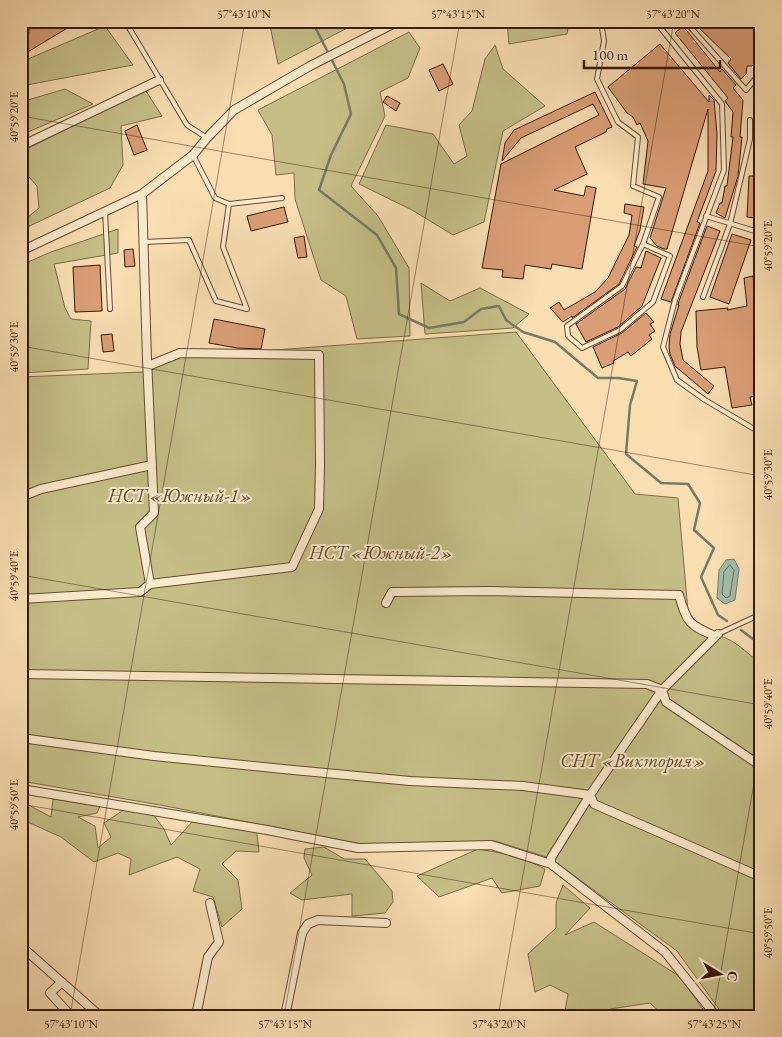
<svg xmlns="http://www.w3.org/2000/svg" width="782" height="1037" viewBox="0 0 782 1037" font-family="'EB Garamond',serif">
<rect width="100%" height="100%" fill="#f8deb1"/>
<filter id="stains"><feTurbulence type="fractalNoise" baseFrequency=".004" numOctaves="4"/><feColorMatrix values="0 0 0 0 .2 0 0 0 0 .09 0 0 0 0 .02 0 0 0 .5 -.17"/></filter>
<radialGradient id="worn" r=".72"><stop offset=".6" stop-color="#630" stop-opacity="0"/><stop offset="1" stop-color="#630" stop-opacity=".3"/></radialGradient>
<path fill="#c5bf86" stroke="#7e6c48" d="M 269,21 L 356,21 L 355,24 L 278,64 Z
M 507,21 L 569,21 L 567,34 L 509,44 Z
M 105,26 L 133,65 L 21,86 L 21,62 Z
M 409,32 L 420,48 L 408,78 L 380,92 L 385,116 L 351,186 L 378,216 L 409,268 L 410,336 L 357,339 L 346,296 L 321,280 L 295,199 L 294,173 L 276,175 L 272,135 L 258,110 Z
M 495,45 L 503,69 L 545,106 L 503,131 L 484,222 L 453,235 L 412,210 L 359,184 L 386,125 L 433,134 L 454,164 L 467,156 L 459,125 L 472,111 L 485,59 Z
M 65,89 L 93,104 L 21,135 L 21,102 Z
M 146,91 L 162,116 L 121,126 L 123,165 L 110,188 L 21,230 L 21,223 L 39,208 L 37,186 L 21,168 L 21,152 L 96,114 Z
M 118,229 L 118,253 L 54,264 L 65,308 L 71,319 L 91,321 L 88,369 L 21,373 L 21,265 L 51,252 Z
M 421,283 L 450,301 L 480,288 L 529,314 L 513,328 L 425,334 Z
M 516,332 L 635,494 L 678,498 L 688,611 L 703,633 C 730,634 741,648 761,664 L 761,1016 L 724,1016 L 677,951 L 550,858 L 495,841 L 366,845 L 160,805 L 21,781 L 21,377 L 144,372 L 181,357 Z
M 53,799 L 100,806 L 97,813 L 78,817 L 95,826 L 98,848 L 111,837 L 104,823 L 125,809 L 152,813 L 164,829 L 171,845 L 193,821 L 255,830 L 257,834 L 259,852 L 236,851 L 222,864 L 238,880 L 242,909 L 222,927 L 213,897 L 193,891 L 200,869 L 177,857 L 129,875 L 131,859 L 118,853 L 94,862 L 61,837 L 21,819 L 21,813 L 25,803 L 51,817 Z
M 324,847 L 344,859 L 365,859 L 392,891 L 393,902 L 385,913 L 352,916 L 352,894 L 302,900 L 290,893 L 312,875 L 304,858 L 305,849 Z
M 478,849 L 518,856 L 545,869 L 540,886 L 502,893 L 492,878 L 439,897 L 417,876 Z
M 563,885 L 590,908 L 565,935 L 594,922 L 679,976 L 708,1016 L 664,1016 L 650,1003 L 610,1009 L 604,1016 L 564,1016 L 568,994 L 550,985 L 535,992 L 528,954 L 556,928 L 556,903 Z"/>
<path fill="#9ebca9" stroke="#757b6a" d="M 734,559 L 739,569 L 735,600 L 725,604 L 717,598 L 719,570 L 726,560 Z"/>
<g fill="none" stroke-linecap="round" stroke-linejoin="round">
<path stroke="#6a6a5a" stroke-width="1" d="M 730,565 L 734,570 L 730,596 L 726,598 L 722,594 L 724,572 Z"/>
<path stroke="#757b6a" stroke-width="2.5" d="M 312,21 L 344,84 L 351,114 L 331,155 L 319,190 L 377,235 L 396,268 L 399,314 L 429,328 L 464,322 L 481,309 L 499,306 L 506,320 L 523,332 L 555,342 L 598,378 L 618,378 L 637,381 L 630,405 L 626,454 L 661,483 L 688,484 L 700,503 L 694,530 L 714,548 L 701,577 L 718,615 L 727,621
M 741,630 L 761,645"/>
</g>
<path fill="#d99e74" stroke="#37190b" d="M 21,21 L 32,21 L 34,25 L 40,21 L 79,21 L 21,56 Z
M 692,21 L 761,21 L 761,56 L 752,66 L 747,66 L 746,74 L 741,79 L 728,63 L 731,59 Z
M 683,26 L 720,72 L 722,69 L 736,85 L 733,88 L 743,100 L 740,137 L 742,137 L 738,176 L 725,218 L 716,213 L 720,203 L 722,203 L 725,186 L 727,186 L 733,137 L 731,137 L 733,112 L 725,101 L 728,98 L 675,33 Z
M 660,44 L 709,102 L 709,95 L 714,100 L 717,134 L 716,171 L 697,222 L 700,223 L 671,302 L 661,299 L 708,171 L 708,109 L 667,249 L 664,249 L 657,246 L 650,238 L 666,188 L 643,184 L 648,141 L 640,123 L 637,125 L 633,117 L 627,113 L 608,87 Z
M 443,64 L 453,84 L 439,91 L 429,70 Z
M 595,92 L 612,127 L 607,129 L 606,132 L 575,147 L 587,174 L 554,190 L 584,196 L 586,186 L 596,188 L 582,269 L 552,264 L 551,269 L 525,265 L 523,279 L 502,277 L 503,270 L 482,268 L 501,164 L 599,115 L 593,104 L 521,138 L 502,161 L 505,143 L 514,130 Z
M 387,96 L 400,103 L 396,111 L 383,102 Z
M 137,125 L 147,150 L 134,155 L 125,131 Z
M 749,176 L 761,176 L 760,192 L 756,192 L 755,218 L 747,217 Z
M 625,204 L 644,207 L 640,230 L 634,246 L 637,247 L 619,284 L 572,318 L 572,316 L 563,322 L 550,308 L 559,302 L 564,310 L 595,292 L 608,278 L 629,235 L 632,215 L 624,213 Z
M 284,207 L 288,222 L 251,231 L 247,216 Z
M 707,226 L 720,231 L 681,332 L 680,344 L 683,360 L 714,386 L 708,394 L 675,366 L 670,354 L 669,347 L 670,334 L 679,305 L 678,305 L 679,301 Z
M 732,234 L 751,240 L 729,304 L 710,297 Z
M 304,236 L 307,257 L 298,258 L 294,238 Z
M 133,249 L 135,266 L 125,267 L 124,250 Z
M 646,251 L 661,258 L 642,306 L 618,327 L 586,342 L 576,324 L 625,289 L 636,267 L 641,268 Z
M 100,265 L 102,311 L 75,312 L 73,267 Z
M 753,276 L 761,345 L 761,396 L 750,397 L 752,405 L 732,408 L 725,367 L 701,370 L 697,347 L 696,311 L 728,308 L 727,310 L 747,306 L 744,278 Z
M 646,313 L 654,322 L 650,324 L 655,331 L 649,335 L 652,339 L 631,356 L 628,352 L 613,361 L 614,363 L 602,368 L 593,347 L 622,333 Z
M 214,319 L 265,329 L 261,349 L 237,348 L 209,343 Z
M 112,334 L 114,351 L 103,352 L 101,335 Z"/>
<g fill="none" stroke-linecap="round" stroke-linejoin="round">
<g stroke="#674a34" stroke-width="6">
<path id="lane" d="M 125,21 L 187,125 L 207,138
M 601,21 L 604,41 L 597,79 L 618,122 L 638,137 L 633,186 L 659,197 L 643,244 L 622,286 L 567,326 L 568,336 L 582,348 L 620,330 L 653,302 L 670,256 L 643,244
M 655,21 L 722,104 L 724,170 L 675,300 L 663,347 L 677,380 L 705,400 L 761,433
M 685,21 L 746,90 L 761,72
M 660,27 L 684,21
M 229,204 L 282,198
M 105,211 L 110,309
M 706,216 L 758,232 L 761,231
M 144,242 L 189,240 L 216,301 L 247,309 L 223,247 L 229,204 L 215,198 L 193,155
M 703,297 L 730,224 L 750,139 L 750,120
M 718,634 L 761,614"/>
</g>
<g stroke="#674a34" stroke-width="10">
<path id="street" d="M 21,146 L 159,80
M 142,194 L 147,359 L 154,513 L 140,527 L 150,584
M 21,251 L 142,194 L 193,155 L 207,138 L 234,110 L 310,66 L 399,21
M 21,497 L 41,489 L 152,465
M 21,599 L 140,592 L 150,584 L 292,567 L 319,509 L 320,465 L 319,355 L 180,353 L 148,366
M 386,603 L 392,592 L 490,591 L 679,595 C 687,623 689,625 715,636
M 718,634 L 662,690 L 590,795 L 594,804 L 761,877
M 21,674 L 647,684 L 662,690 L 666,702 L 761,766
M 21,738 L 154,756 L 283,769 L 410,781 L 523,786 L 590,795 L 551,858 L 551,864 L 491,845 L 358,848 L 267,830 L 21,789
M 551,864 L 665,952 L 716,1016
M 21,946 L 100,1016
M 62,982 L 50,993 L 71,1016
M 196,1016 L 208,957 L 219,942 L 210,903
M 285,1016 L 302,933 L 308,924 L 318,920 L 386,923"/>
</g>
<use href="#lane" stroke="#faeacc" stroke-width="4"/>
<use href="#street" stroke="#faeacc" stroke-width="8"/>
</g>
<path fill="none" stroke="#37190b" stroke-width="1" stroke-opacity="0.45" d="M 21,77 L 31,21M 21,116 L 761,247M 21,346 L 761,476M 21,575 L 761,705M 21,804 L 761,934M 70,1016 L 245,21M 284,1016 L 460,21M 498,1016 L 674,21M 713,1016 L 761,743"/>
<g text-anchor="middle" dominant-baseline="central" stroke-width="4" stroke-linejoin="round" paint-order="stroke">
<g font-size="19" font-style="italic" fill="#624b30" stroke="#faeacc">
<text x="180" y="495">НСТ «Южный-1»</text>
<text x="381" y="552">НСТ «Южный-2»</text>
<text x="633" y="760">СНТ «Виктория»</text>
</g>
</g>
<rect width="782" height="1037" fill="none" stroke="#f8deb1" stroke-width="55"/>
<g transform="translate(720 974) rotate(100)" stroke="#faeacc" stroke-width="4" paint-order="stroke">
<path d="M0-4L9 19L0 12L-9 19Z" fill="#37190b"/>
<text y="-8" font-size="14" font-weight="bold" text-anchor="middle" fill="#37190b">С</text>
</g>
<path d="M584 60v8h136v-8" fill="none" stroke="#37190b" stroke-width="2.5"/>
<text x="592" y="60" font-size="15" fill="#37190b" stroke="#faeacc" stroke-width="4" paint-order="stroke">100 m</text>
<rect x="28" y="28" width="726" height="982" fill="none" stroke="#37190b" stroke-width="2"/>
<g font-size="12" text-anchor="middle" fill="#37190b">
<text x="244" y="18">57°43'10"N</text>
<text x="458" y="18">57°43'15"N</text>
<text x="673" y="18">57°43'20"N</text>
<text transform="translate(14 117) rotate(-90)" y="4">40°59'20"E</text>
<text transform="translate(768 246) rotate(-90)" y="4">40°59'20"E</text>
<text transform="translate(14 347) rotate(-90)" y="4">40°59'30"E</text>
<text transform="translate(768 475) rotate(-90)" y="4">40°59'30"E</text>
<text transform="translate(14 576) rotate(-90)" y="4">40°59'40"E</text>
<text transform="translate(768 704) rotate(-90)" y="4">40°59'40"E</text>
<text transform="translate(14 805) rotate(-90)" y="4">40°59'50"E</text>
<text transform="translate(768 933) rotate(-90)" y="4">40°59'50"E</text>
<text x="71" y="1028">57°43'10"N</text>
<text x="285" y="1028">57°43'15"N</text>
<text x="499" y="1028">57°43'20"N</text>
<text x="714" y="1028">57°43'25"N</text>
</g>
<rect width="100%" height="100%" filter="url(#stains)"/>
<rect width="100%" height="100%" fill="url(#worn)"/>
</svg>
